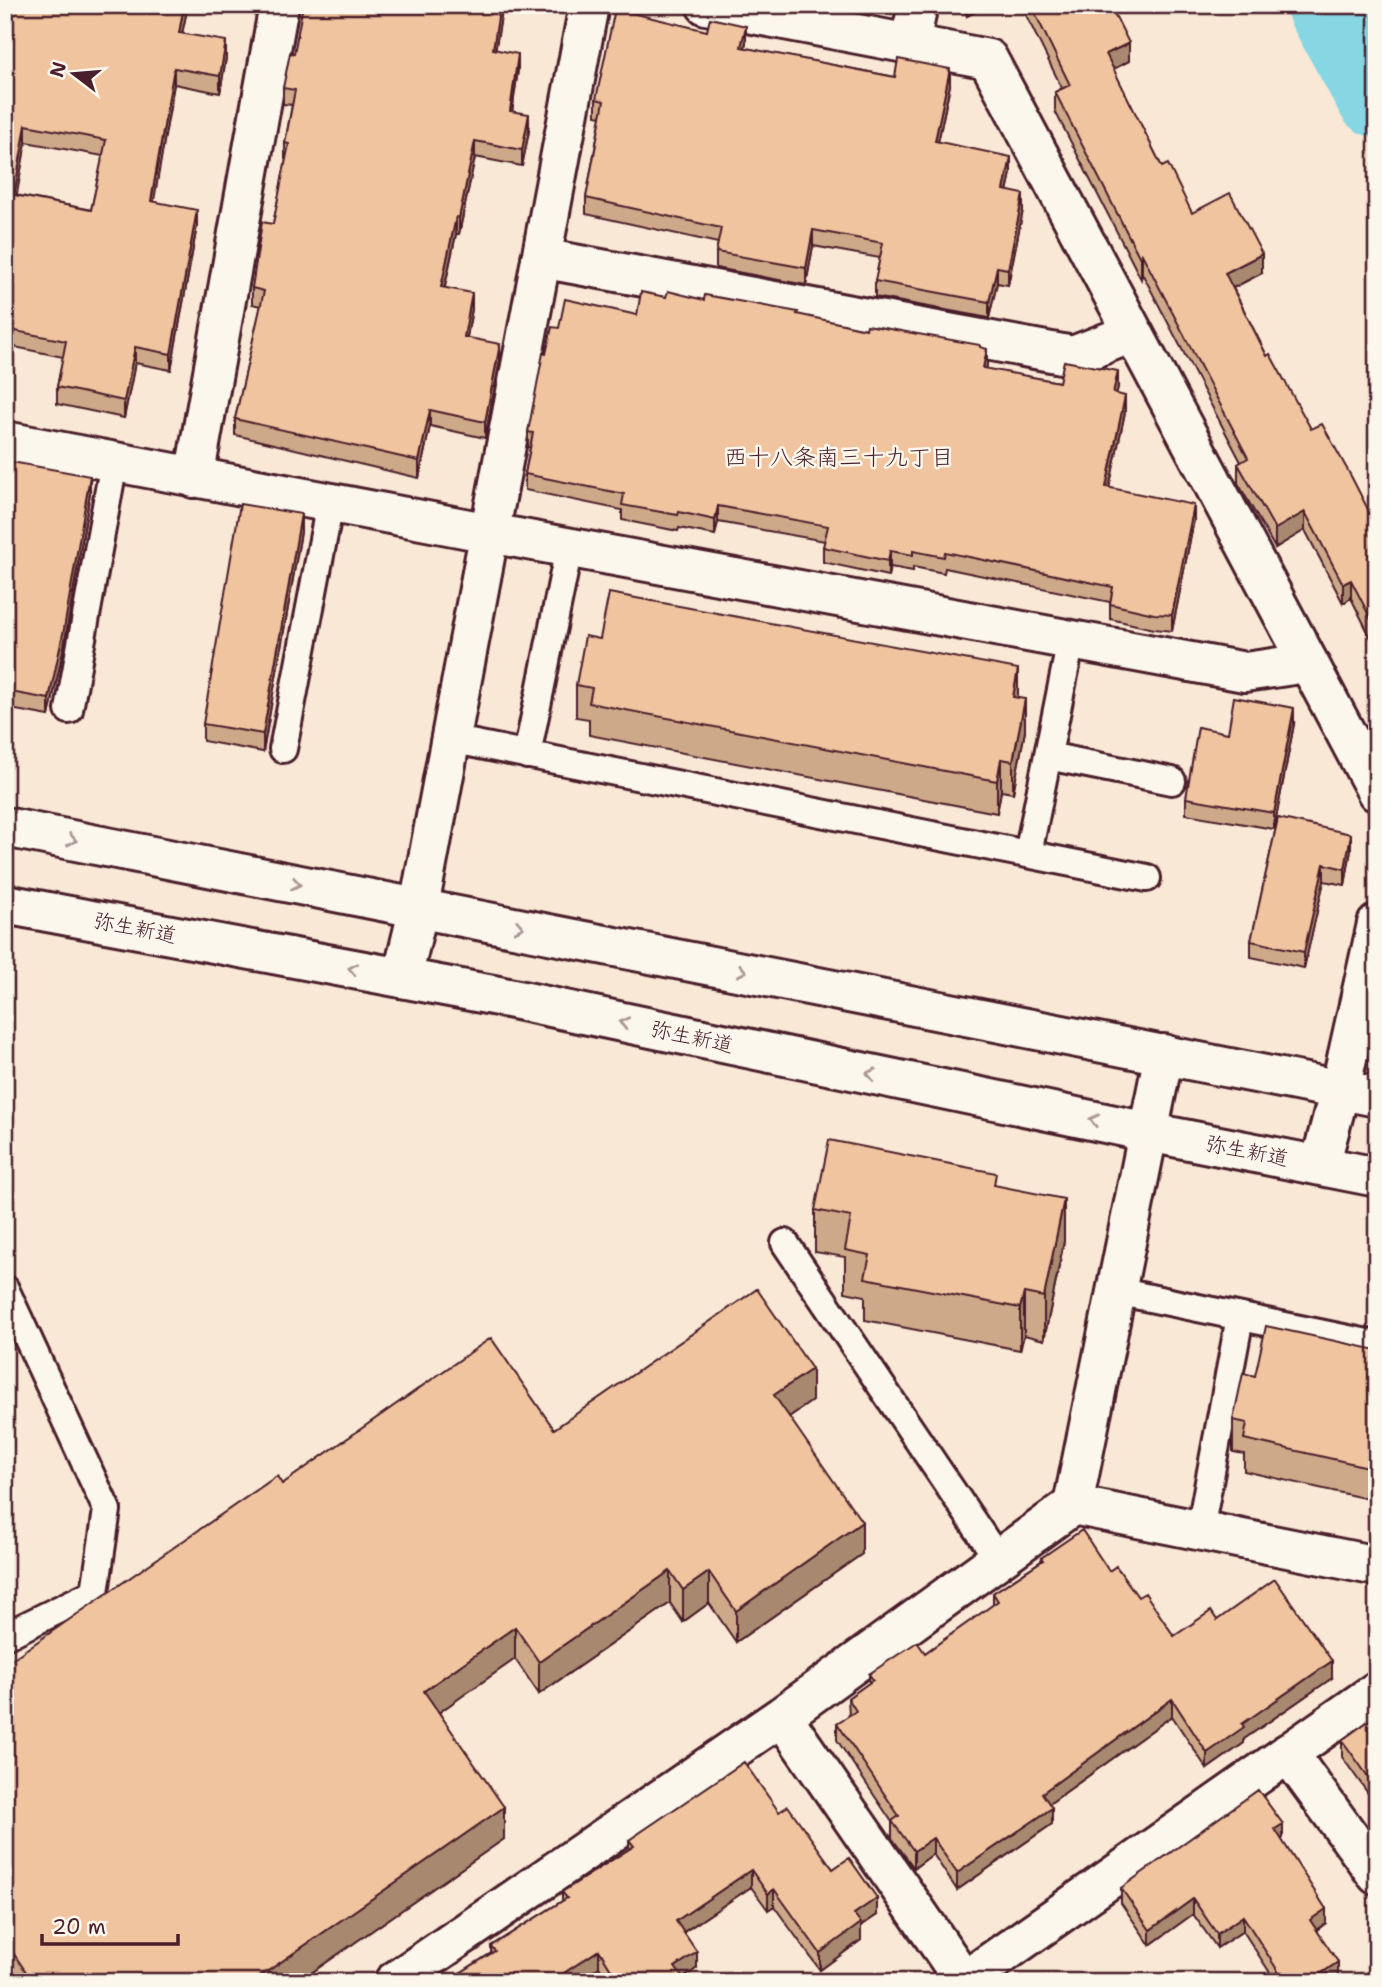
<svg xmlns="http://www.w3.org/2000/svg" width="1382" height="1987" viewBox="0 0 1382 1987" font-family="'Shantell Sans','Klee One',sans-serif">
<rect width="100%" height="100%" fill="#f8e8d5"/>
<filter id="ink" filterUnits="userSpaceOnUse"><feTurbulence type="fractalNoise" baseFrequency=".0143" numOctaves="2"/><feDisplacementMap in="SourceGraphic" scale="14" xChannelSelector="R" yChannelSelector="G"/><feConvolveMatrix kernelMatrix="1 2 1 2 8 2 1 2 1" color-interpolation-filters="sRGB"/></filter>
<g filter="url(#ink)">
<path fill="#f6ddc5" d="M 1377,1962 L 1377,1982 L 1349,1982 Z"/>
<g fill="none" stroke-linecap="round" stroke-linejoin="round">
<path stroke="#87d6e4" stroke-width="82" d="M 1327,5 L 1377,96"/>
<g stroke="#4a1f2b" stroke-width="32">
<path id="service" d="M 69,710 L 114,462
M 450,739 L 1147,878
M 283,749 L 330,503
M 527,755 L 569,548
M 1048,756 L 1172,781
M 1028,854 L 1071,640
M 785,1243 L 998,1559
M 5,1289 L 107,1510 L 95,1592 L 5,1636
M 1116,1291 L 1377,1345
M 1200,1530 L 1240,1317"/>
</g>
<g stroke="#4a1f2b" stroke-width="44">
<path id="minor" d="M 706,5 L 988,59 L 1377,792
M 910,43 L 918,5
M 541,258 L 1073,356 L 1132,333
M 5,441 L 490,533 L 1245,672 L 1307,663
M 194,478 L 279,5
M 402,978 L 419,907 L 589,5
M 1320,1165 L 1340,1090 L 1377,924
M 1073,1505 L 1377,1566
M 782,1716 L 965,1982
M 1288,1753 L 1377,1875
M 394,1982 L 782,1716 L 1073,1505 L 1164,1054
M 963,1982 L 1377,1691"/>
</g>
<g stroke="#4a1f2b" stroke-width="44">
<path id="tertiary" d="M 5,827 L 1377,1097
M 5,904 L 498,996 L 1148,1132 L 1377,1177"/>
</g>
<use href="#service" stroke="#fbf7ec" stroke-width="26"/>
<use href="#minor" stroke="#fbf7ec" stroke-width="38"/>
<use href="#tertiary" stroke="#fbf7ec" stroke-width="38"/>
</g>
<path fill="#cea989" stroke="#4a1f2b" stroke-width="2" fill-rule="evenodd" d="M 5,5 L 188,5 L 182,33 L 226,58 L 220,93 L 174,84 L 153,202 L 197,226 L 171,370 L 135,363 L 124,418 L 57,404 L 57,387 L 63,357 L 5,345 ZM 26,142 L 103,156 L 91,210 L 16,195 Z
M 436,5 L 503,5 L 495,50 L 518,70 L 512,111 L 529,131 L 522,166 L 475,157 L 459,234 L 456,234 L 445,287 L 472,309 L 467,337 L 500,360 L 485,438 L 430,426 L 419,478 L 235,435 L 235,419 L 261,306 L 252,304 L 252,288 L 273,224 L 286,160 L 285,159 L 285,143 L 292,105 L 283,104 L 283,88 L 294,54 L 435,13 Z
M 961,5 L 988,5 L 967,16 Z
M 1021,5 L 1110,5 L 1129,61 L 1113,69 L 1162,167 L 1192,213 L 1262,273 L 1233,288 L 1267,356 L 1311,429 L 1377,527 L 1377,650 L 1351,598 L 1343,603 L 1305,530 L 1275,548 L 1238,483 L 1238,464 L 1241,462 L 1142,273 L 1141,279 L 1055,111 L 1055,92 L 1062,88 Z
M 746,42 L 745,48 L 895,77 L 950,85 L 938,142 L 1011,173 L 1007,191 L 1023,210 L 1008,285 L 997,283 L 989,318 L 875,297 L 875,281 L 880,258 L 813,246 L 806,285 L 716,268 L 716,252 L 718,243 L 586,214 L 586,198 L 601,116 L 596,115 L 596,99 Z
M 666,297 L 704,300 L 798,315 L 866,329 L 980,347 L 987,365 L 986,369 L 1059,382 L 1118,387 L 1116,394 L 1125,412 L 1109,488 L 1194,520 L 1172,631 L 1154,629 L 1110,619 L 1110,602 L 945,568 L 944,573 L 913,567 L 913,571 L 890,567 L 888,576 L 823,562 L 823,547 L 825,541 L 718,522 L 715,535 L 679,528 L 678,531 L 622,520 L 622,510 L 525,490 L 525,474 L 530,448 L 528,447 L 528,432 L 546,354 L 559,328 L 637,315 Z
M 5,466 L 90,493 L 64,646 L 49,716 L 5,708 Z
M 301,532 L 263,752 L 203,741 L 203,724 Z
M 600,639 L 1018,698 L 1025,731 L 1013,793 L 1001,791 L 997,813 L 589,735 L 589,719 L 576,717 L 576,685 Z
M 1294,724 L 1274,829 L 1186,814 L 1186,798 Z
M 1278,818 L 1351,850 L 1345,885 L 1324,881 L 1304,968 L 1251,957 L 1251,941 Z
M 996,1186 L 1064,1241 L 1044,1340 L 1024,1335 L 1020,1350 L 865,1320 L 865,1296 L 845,1292 L 845,1257 L 815,1252 L 815,1210 Z
M 1377,1350 L 1377,1501 L 1244,1471 L 1244,1454 L 1233,1452 L 1233,1420 L 1255,1376 Z
M 812,1401 L 789,1417 L 862,1554 L 736,1642 L 709,1603 L 683,1622 L 670,1603 L 539,1694 L 515,1659 L 439,1712 L 504,1839 L 298,1982 L 11,1982 L 5,1973 L 5,1664 L 282,1484 L 554,1429 Z
M 1041,1558 L 1109,1571 L 1138,1597 L 1174,1636 L 1217,1620 L 1332,1678 L 1244,1739 L 1244,1743 L 1207,1769 L 1172,1716 L 1049,1804 L 1052,1824 L 957,1890 L 933,1854 L 914,1868 L 892,1838 L 892,1822 L 837,1740 L 837,1723 L 849,1716 L 848,1698 L 869,1683 L 869,1674 L 925,1653 L 993,1605 L 993,1593 L 1041,1561 Z
M 1377,1715 L 1377,1806 L 1342,1757 L 1342,1740 Z
M 779,1812 L 877,1915 L 861,1926 L 861,1940 L 820,1970 L 774,1906 L 768,1910 L 751,1887 L 684,1932 L 697,1968 L 683,1978 L 686,1982 L 609,1982 L 599,1967 L 576,1982 L 446,1982 L 491,1953 L 491,1946 L 562,1901 L 562,1892 L 629,1849 L 629,1840 Z
M 1283,1838 L 1281,1839 L 1326,1923 L 1317,1930 L 1338,1977 L 1331,1982 L 1276,1982 L 1243,1931 L 1217,1948 L 1193,1914 L 1150,1945 L 1121,1903 L 1121,1888 Z"/>
<path fill="#a8896f" stroke="#4a1f2b" stroke-width="2" d="M 184,5 L 188,5 L 179,49 L 179,33 Z
M 500,5 L 503,5 L 493,65 L 493,49 Z
M 967,5 L 988,5 L 967,16 Z
M 746,26 L 746,42 L 741,64 L 741,47 Z
M 226,41 L 226,58 L 220,93 L 220,76 Z
M 1129,43 L 1129,61 L 1106,73 L 1106,54 Z
M 518,54 L 518,70 L 510,127 L 510,111 Z
M 174,68 L 174,84 L 151,218 L 151,201 Z
M 950,69 L 950,85 L 935,157 L 935,141 Z
M 529,114 L 529,131 L 522,166 L 522,150 Z
M 26,125 L 26,142 L 14,211 L 14,195 Z
M 475,141 L 475,157 L 459,234 L 459,218 Z
M 1011,157 L 1011,173 L 1004,206 L 1004,190 Z
M 1023,194 L 1023,210 L 1008,285 L 1008,269 Z
M 197,210 L 197,226 L 171,370 L 171,354 Z
M 456,217 L 456,234 L 441,303 L 441,287 Z
M 813,230 L 813,246 L 806,285 L 806,268 Z
M 1142,254 L 1142,273 L 1141,279 L 1141,260 Z
M 1262,254 L 1262,273 L 1225,292 L 1225,273 Z
M 997,267 L 997,283 L 989,318 L 989,302 Z
M 472,293 L 472,309 L 464,353 L 464,337 Z
M 500,344 L 500,360 L 485,438 L 485,422 Z
M 135,347 L 135,363 L 124,418 L 124,401 Z
M 987,349 L 987,365 L 983,384 L 983,368 Z
M 1118,371 L 1118,387 L 1113,409 L 1113,393 Z
M 1125,396 L 1125,412 L 1106,503 L 1106,487 Z
M 430,410 L 430,426 L 419,478 L 419,461 Z
M 90,476 L 90,493 L 64,646 L 49,716 L 49,699 Z
M 1194,505 L 1194,520 L 1172,631 L 1172,615 Z
M 718,506 L 718,522 L 715,535 L 715,520 Z
M 1305,512 L 1305,530 L 1275,548 L 1275,529 Z
M 301,514 L 301,532 L 263,752 L 263,734 Z
M 890,551 L 890,567 L 888,576 L 888,561 Z
M 1351,580 L 1351,598 L 1343,603 L 1343,584 Z
M 1018,669 L 1018,701 L 1013,697 Z
M 1025,699 L 1025,731 L 1013,793 L 1013,761 Z
M 1294,708 L 1294,724 L 1274,829 L 1274,813 Z
M 1001,759 L 1001,791 L 997,813 L 997,781 Z
M 1351,834 L 1351,850 L 1345,885 L 1345,869 Z
M 1324,864 L 1324,881 L 1304,968 L 1304,952 Z
M 1064,1199 L 1064,1241 L 1044,1340 L 1044,1297 Z
M 1024,1293 L 1024,1335 L 1020,1350 L 1020,1308 Z
M 812,1369 L 812,1401 L 774,1427 L 774,1395 Z
M 862,1522 L 862,1554 L 736,1642 L 736,1611 Z
M 670,1571 L 670,1603 L 539,1694 L 539,1662 Z
M 709,1572 L 709,1603 L 683,1622 L 683,1590 Z
M 515,1627 L 515,1659 L 424,1723 L 424,1691 Z
M 1332,1661 L 1332,1678 L 1244,1739 L 1244,1743 L 1207,1769 L 1207,1753 L 1242,1724 Z
M 1172,1699 L 1172,1716 L 1042,1809 L 1042,1793 Z
M 504,1807 L 504,1839 L 298,1982 L 252,1982 Z
M 1052,1808 L 1052,1824 L 957,1890 L 957,1873 Z
M 1283,1824 L 1283,1838 L 1275,1844 L 1275,1829 Z
M 933,1838 L 933,1854 L 914,1868 L 914,1851 Z
M 751,1870 L 751,1887 L 676,1937 L 676,1921 Z
M 774,1889 L 774,1906 L 768,1910 L 768,1894 Z
M 877,1898 L 877,1915 L 861,1926 L 861,1940 L 820,1970 L 820,1953 L 854,1914 Z
M 1193,1899 L 1193,1914 L 1150,1945 L 1150,1930 Z
M 1326,1909 L 1326,1923 L 1310,1934 L 1310,1920 Z
M 1243,1916 L 1243,1931 L 1217,1948 L 1217,1934 Z
M 599,1950 L 599,1967 L 576,1982 L 550,1982 Z
M 697,1952 L 697,1968 L 678,1982 L 675,1967 Z
M 1338,1962 L 1338,1977 L 1331,1982 L 1308,1982 Z"/>
<path fill="#f0c49f" stroke="#4a1f2b" stroke-width="2" fill-rule="evenodd" d="M 5,5 L 184,5 L 179,33 L 226,41 L 220,76 L 174,68 L 151,201 L 197,210 L 171,354 L 135,347 L 124,401 L 57,387 L 66,341 L 5,329 ZM 26,125 L 106,140 L 91,210 L 14,195 Z
M 303,5 L 402,5 L 435,13 L 436,5 L 500,5 L 493,49 L 518,54 L 510,111 L 529,114 L 522,150 L 475,141 L 459,218 L 456,217 L 441,287 L 472,293 L 464,337 L 500,344 L 485,422 L 430,410 L 419,461 L 235,419 L 264,291 L 252,288 L 262,222 L 273,224 L 289,144 L 285,143 L 295,90 L 283,88 L 290,53 L 294,54 Z
M 1031,5 L 1110,5 L 1129,43 L 1106,54 L 1162,167 L 1168,164 L 1192,213 L 1230,193 L 1262,254 L 1225,273 L 1267,356 L 1270,354 L 1311,429 L 1322,424 L 1352,478 L 1377,527 L 1377,631 L 1351,580 L 1343,584 L 1305,512 L 1275,529 L 1238,464 L 1248,458 L 1142,254 L 1141,260 L 1055,92 L 1070,85 Z
M 615,9 L 707,31 L 710,18 L 746,26 L 741,47 L 895,77 L 898,59 L 950,69 L 935,141 L 1011,157 L 1004,190 L 1023,194 L 1008,269 L 997,267 L 989,302 L 875,281 L 883,243 L 813,230 L 806,268 L 716,252 L 721,228 L 586,198 L 604,101 L 596,99 Z
M 668,291 L 704,300 L 705,295 L 798,312 L 797,314 L 866,329 L 867,325 L 980,345 L 980,347 L 987,349 L 983,368 L 1059,382 L 1064,361 L 1118,371 L 1113,393 L 1125,396 L 1106,487 L 1194,505 L 1172,615 L 1154,614 L 1110,604 L 1113,587 L 945,552 L 944,557 L 913,551 L 913,555 L 890,551 L 888,561 L 823,547 L 828,526 L 718,506 L 715,520 L 679,512 L 678,515 L 622,505 L 624,494 L 525,474 L 533,433 L 528,432 L 543,353 L 546,354 L 552,327 L 559,328 L 565,299 L 637,315 L 641,292 L 666,297 Z
M 6,461 L 90,476 L 64,629 L 49,699 L 5,691 Z
M 240,504 L 301,514 L 263,734 L 203,724 Z
M 609,593 L 1018,669 L 1013,697 L 1025,699 L 1013,761 L 1001,759 L 997,781 L 589,703 L 592,688 L 576,685 L 585,636 L 600,639 Z
M 1234,697 L 1294,708 L 1274,813 L 1186,798 L 1198,727 L 1228,733 Z
M 1278,818 L 1351,834 L 1345,869 L 1324,864 L 1304,952 L 1251,941 Z
M 829,1140 L 996,1173 L 994,1185 L 1064,1199 L 1044,1297 L 1024,1293 L 1020,1308 L 865,1278 L 870,1255 L 845,1250 L 851,1217 L 815,1210 Z
M 757,1289 L 812,1369 L 774,1395 L 862,1522 L 736,1611 L 709,1572 L 683,1590 L 670,1571 L 539,1662 L 515,1627 L 424,1691 L 504,1807 L 252,1982 L 33,1982 L 5,1941 L 5,1664 L 277,1476 L 282,1484 L 491,1338 L 554,1429 Z
M 1266,1326 L 1377,1350 L 1377,1469 L 1244,1439 L 1247,1423 L 1233,1420 L 1243,1373 L 1255,1376 Z
M 1082,1530 L 1109,1571 L 1116,1566 L 1138,1597 L 1145,1593 L 1174,1636 L 1211,1611 L 1217,1620 L 1275,1579 L 1332,1661 L 1242,1724 L 1244,1727 L 1207,1753 L 1172,1699 L 1042,1793 L 1052,1808 L 957,1873 L 933,1838 L 914,1851 L 892,1821 L 899,1816 L 837,1723 L 856,1711 L 848,1698 L 873,1680 L 869,1674 L 917,1642 L 925,1653 L 998,1601 L 993,1593 L 1043,1560 L 1041,1558 Z
M 1377,1715 L 1377,1789 L 1342,1740 Z
M 744,1762 L 779,1812 L 788,1806 L 833,1869 L 849,1858 L 877,1898 L 854,1914 L 861,1923 L 820,1953 L 774,1889 L 768,1894 L 751,1870 L 676,1921 L 697,1952 L 675,1967 L 686,1982 L 619,1982 L 599,1950 L 550,1982 L 446,1982 L 495,1951 L 491,1946 L 567,1898 L 562,1892 L 634,1846 L 629,1840 Z
M 1258,1790 L 1283,1824 L 1275,1829 L 1326,1909 L 1310,1920 L 1338,1962 L 1308,1982 L 1285,1982 L 1243,1916 L 1217,1934 L 1193,1899 L 1150,1930 L 1121,1888 Z"/>
<defs><path id="oneway-chevron" d="M-2-3.5L2.5 0L-2 3.5" fill="none" stroke-width="1.6" stroke-linecap="round" stroke-linejoin="round" transform="scale(1.75)"/></defs>
<g stroke="#ab9695">
<use href="#oneway-chevron" transform="translate(72 840) rotate(11)"/>
<use href="#oneway-chevron" transform="translate(296 884) rotate(11)"/>
<use href="#oneway-chevron" transform="translate(519 927) rotate(11)"/>
<use href="#oneway-chevron" transform="translate(353 969) rotate(-169)"/>
<use href="#oneway-chevron" transform="translate(742 971) rotate(11)"/>
<use href="#oneway-chevron" transform="translate(624 1023) rotate(-168)"/>
<use href="#oneway-chevron" transform="translate(871 1074) rotate(-168)"/>
<use href="#oneway-chevron" transform="translate(1094 1120) rotate(-168)"/>
</g>
</g>
<g text-anchor="middle" dominant-baseline="central" stroke-width="5" stroke-linejoin="round" paint-order="stroke">
<g font-size="21" fill="#4a1f2b" stroke="#fbf7ec">
<text transform="translate(135 928) rotate(11)">弥生新道</text>
<text transform="translate(692 1037) rotate(12)">弥生新道</text>
<text transform="translate(1247 1151) rotate(11)">弥生新道</text>
</g>
<g font-size="23" fill="#4a1f2b" stroke="#fbf7ec">
<text x="839" y="457">西十八条南三十九丁目</text>
</g>
</g>
<rect width="1382" height="1987" fill="none" stroke="#fbf7ec" stroke-width="28"/>
<rect x="14" y="14" width="1354" height="1959" fill="none" stroke="#4a1f2b" stroke-width="2.5" filter="url(#ink)"/>
<g transform="translate(74 74) rotate(286)" stroke="#fbf7ec" stroke-width="5" paint-order="stroke">
<path d="M0-5L12 26L0 18L-12 26Z" fill="#4a1f2b"/>
<text y="-10" font-size="19" font-weight="bold" text-anchor="middle" fill="#4a1f2b">N</text>
</g>
<path d="M42 1934v10h136v-10" fill="none" stroke="#4a1f2b" stroke-width="3.5"/>
<text x="52" y="1934" font-size="21" fill="#4a1f2b" stroke="#fbf7ec" stroke-width="5" paint-order="stroke">20 m</text>
</svg>
